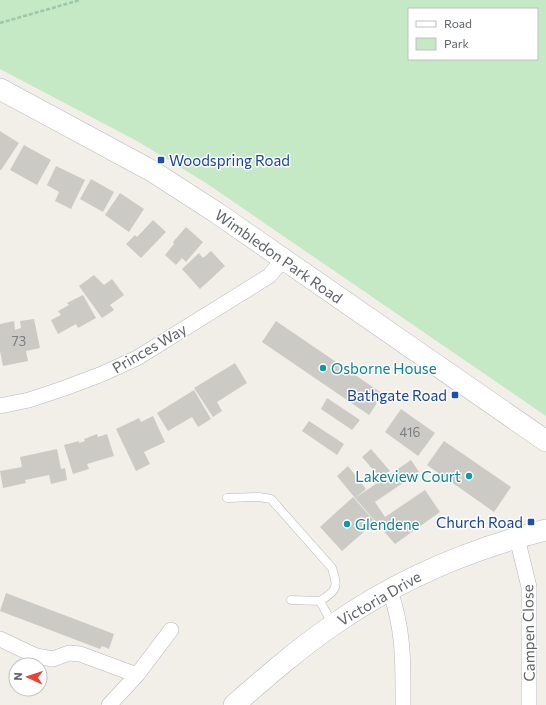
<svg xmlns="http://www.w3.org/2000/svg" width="546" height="705" viewBox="0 0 546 705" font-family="Commissioner,sans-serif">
<rect width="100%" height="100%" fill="#f1efe8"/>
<path fill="#c5e8c5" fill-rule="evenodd" d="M 0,0 L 546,0 L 546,416 L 206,183 L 137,141 L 0,69 ZM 409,9 L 537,9 L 537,59 L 409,59 Z"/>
<path fill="#cccac5" d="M 0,131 L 19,143 L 1,170 L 0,170 Z
M 24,145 L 51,160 L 37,185 L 10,170 Z
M 56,166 L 85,180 L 71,209 L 55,201 L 59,192 L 47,185 Z
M 91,179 L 114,192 L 103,212 L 80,199 Z
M 120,193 L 144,209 L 129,232 L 105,215 Z
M 153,220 L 166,232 L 141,258 L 126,244 L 135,235 L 137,237 Z
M 186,227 L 203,242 L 186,262 L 182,258 L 176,265 L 165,255 L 174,244 L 173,242 Z
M 211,251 L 225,266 L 200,289 L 182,269 L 199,253 L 203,258 Z
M 94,275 L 104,285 L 112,279 L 124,295 L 110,305 L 114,310 L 102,318 L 79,286 Z
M 83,295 L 96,318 L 78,328 L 76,324 L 58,334 L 51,320 L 61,315 L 58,311 L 69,305 L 67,303 Z
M 34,319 L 40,348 L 26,351 L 28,361 L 3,366 L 0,351 L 0,324 L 14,321 L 15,330 L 21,328 L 20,321 Z
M 276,321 L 383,394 L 369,415 L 262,342 Z
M 235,363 L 247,383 L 217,402 L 222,411 L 213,417 L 194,388 Z
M 194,390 L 211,419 L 198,427 L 192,417 L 168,431 L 157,413 Z
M 327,398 L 360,420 L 352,430 L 321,409 Z
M 401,409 L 435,433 L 418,456 L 385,432 Z
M 153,416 L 165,442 L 144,452 L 150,464 L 136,471 L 116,429 L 139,418 L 141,422 Z
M 309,421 L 344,444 L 337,455 L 302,431 Z
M 97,434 L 98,437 L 107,434 L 114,456 L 87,464 L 89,469 L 73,474 L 64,445 L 79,441 L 79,443 L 85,441 L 84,439 Z
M 444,441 L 511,487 L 494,512 L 427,465 Z
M 57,449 L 61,469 L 65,468 L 67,480 L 51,484 L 49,475 L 25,480 L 26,483 L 3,488 L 0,471 L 22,467 L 20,457 Z
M 371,449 L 390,471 L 381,479 L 362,457 Z
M 411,460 L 419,472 L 375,502 L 385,517 L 425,490 L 440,512 L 395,544 L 355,498 Z
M 348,466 L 366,489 L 355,498 L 337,476 Z
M 353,497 L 375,522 L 342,551 L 320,527 Z
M 6,593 L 114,634 L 109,649 L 102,646 L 100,649 L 0,611 Z"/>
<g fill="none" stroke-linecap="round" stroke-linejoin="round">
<g stroke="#b5b8bc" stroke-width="9">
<path id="lane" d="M 227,498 L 259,497 L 271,499 L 332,568 C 338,587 338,590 320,601 L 333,625
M 291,600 L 320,601"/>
</g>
<g stroke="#b5b8bc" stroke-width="16">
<path id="street" d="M 0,406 L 29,400 L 65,388 L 102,374 L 137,358 L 269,276 L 283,260
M 517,538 L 529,587 L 529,705
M 390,590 C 404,632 403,661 403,705
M 0,639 L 36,656 L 53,659 L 69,653 L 80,654 L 137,675 L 109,705
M 137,675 L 171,630"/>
</g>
<g stroke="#b6babf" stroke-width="22">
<path id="secondary" d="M 0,89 L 152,171 L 217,213 L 546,441
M 234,705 C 266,677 298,649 333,625 C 397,580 470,549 546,530"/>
</g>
<path stroke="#9cc7a9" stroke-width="2.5" stroke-dasharray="4 2" stroke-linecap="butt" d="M 0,23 L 80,0"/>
<use href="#lane" stroke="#fff" stroke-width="8"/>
<use href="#street" stroke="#fff" stroke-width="15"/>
<use href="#secondary" stroke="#fff" stroke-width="21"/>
</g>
<g fill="#1a4fb4" stroke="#fff" stroke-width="1.5">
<rect x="157" y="156" width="8" height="8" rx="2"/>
<rect x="451" y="391" width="8" height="8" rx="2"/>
<rect x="527" y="518" width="8" height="8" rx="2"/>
</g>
<g fill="#0f9aa8" stroke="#fff" stroke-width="1.5">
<circle cx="323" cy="368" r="4"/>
<circle cx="469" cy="476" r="4"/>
<circle cx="347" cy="524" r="4"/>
</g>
<g text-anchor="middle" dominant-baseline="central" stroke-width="3" stroke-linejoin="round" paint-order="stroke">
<g font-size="13" fill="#7a7d7f">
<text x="19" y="341">73</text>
<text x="410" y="432">416</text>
</g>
<g font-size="15" fill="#164399" stroke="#fff" text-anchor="end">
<text x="169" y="160" text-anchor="start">Woodspring Road</text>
<text x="447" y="395">Bathgate Road</text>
<text x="523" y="522">Church Road</text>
</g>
<g font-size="15" fill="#5f6368" stroke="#fff">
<text transform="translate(279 256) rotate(35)">Wimbledon Park Road</text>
<text transform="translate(149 348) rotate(-30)">Princes Way</text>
<text transform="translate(379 598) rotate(-30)">Victoria Drive</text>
<text transform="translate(528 633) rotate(-91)">Campen Close</text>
</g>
<g font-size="15" fill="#0d838f" stroke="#fff" text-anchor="start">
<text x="331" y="368">Osborne House</text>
<text x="461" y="476" text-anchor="end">Lakeview Court</text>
<text x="355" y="524">Glendene</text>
</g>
</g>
<rect x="408" y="8" width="130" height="52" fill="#ffffff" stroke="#bfc1c3"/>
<rect x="416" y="21" width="20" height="6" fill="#ffffff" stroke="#bfc1c3"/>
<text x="444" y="28" font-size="12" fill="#5f6368">Road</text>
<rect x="416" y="38" width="20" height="12" fill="#c5e8c5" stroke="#bfc1c3"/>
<text x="444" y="48" font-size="12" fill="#5f6368">Park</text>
<g transform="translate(28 677) rotate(273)"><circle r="19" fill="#ffffff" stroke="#bfc1c3"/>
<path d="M0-3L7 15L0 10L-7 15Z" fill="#ea4335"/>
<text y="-6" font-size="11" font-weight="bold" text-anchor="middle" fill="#5f6368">N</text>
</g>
</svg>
